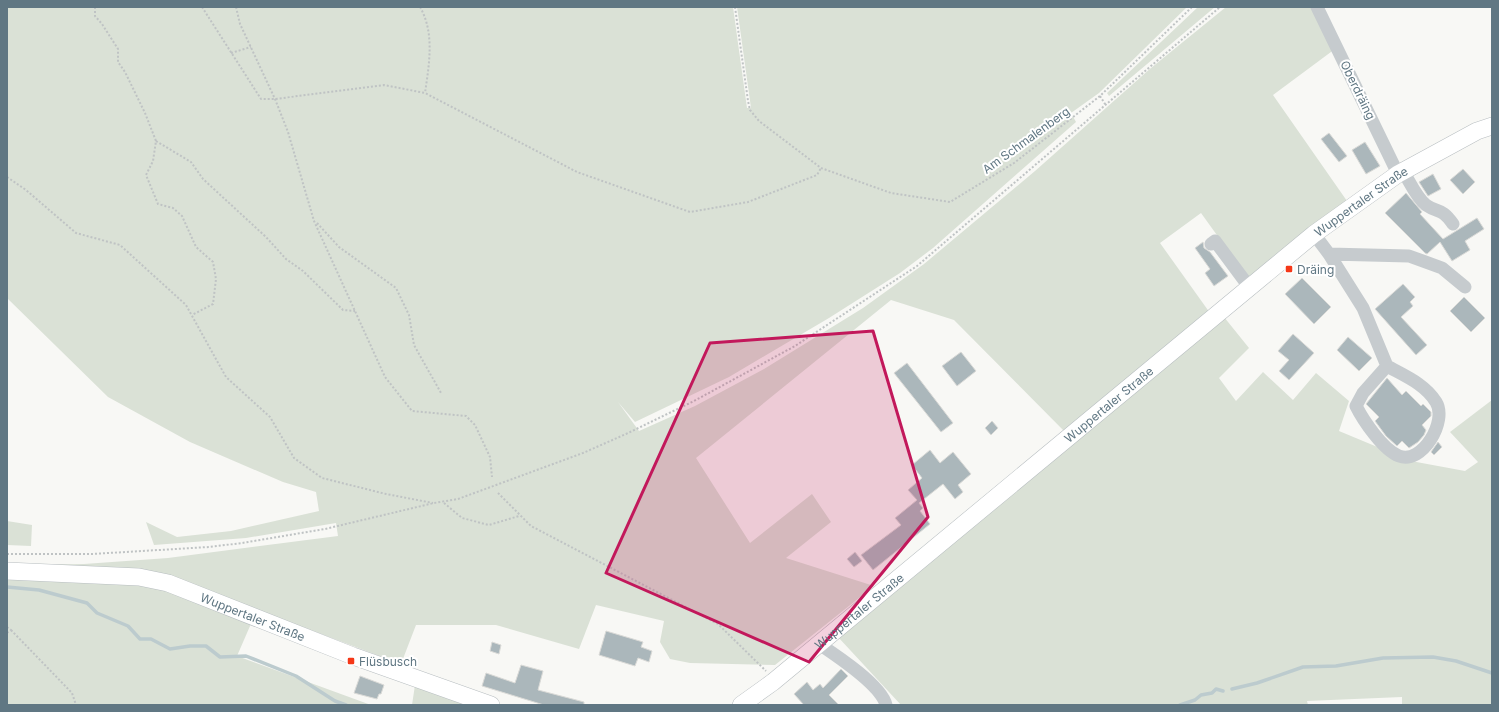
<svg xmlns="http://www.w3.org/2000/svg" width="1499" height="712" viewBox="0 0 1499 712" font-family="Inter,sans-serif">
<rect width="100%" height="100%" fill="#f8f8f5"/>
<path fill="#dae1d6" d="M 7,7 L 733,7 L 747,108 L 751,108 L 737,7 L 1187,7 L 1099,93 L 1071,113 L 1076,122 L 933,248 L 900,273 L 829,318 L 729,377 L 635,422 L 618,402 L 639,431 L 695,406 L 764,369 L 863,308 L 924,264 L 1035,171 L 1151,68 L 1226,7 L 1315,7 L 1335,49 L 1273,95 L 1347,201 L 1250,281 L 1201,213 L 1160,243 L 1210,313 L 1065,432 L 954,320 L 891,300 L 696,458 L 750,543 L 812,494 L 831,522 L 786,558 L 874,586 L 775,665 L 690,663 L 670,659 L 660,642 L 664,621 L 596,605 L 579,649 L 496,625 L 416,625 L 401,664 L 257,610 L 237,656 L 371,705 L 7,705 L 7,565 L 84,564 L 168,558 L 338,536 L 336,523 L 246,538 L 154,545 L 146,522 L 177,537 L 231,531 L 319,511 L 316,492 L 283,482 L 190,442 L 108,397 L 7,298 Z
M 1198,7 L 1215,7 L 1109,96 L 1107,93 Z
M 1224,317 L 1249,348 L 1219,378 L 1236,401 L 1263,372 L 1293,400 L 1316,373 L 1349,401 L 1339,431 L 1411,461 L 1465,471 L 1478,462 L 1450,432 L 1492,400 L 1492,705 L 1402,705 L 1402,697 L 1307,701 L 1308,705 L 901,705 L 838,637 Z
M 7,521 L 32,525 L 31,546 L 7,545 Z
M 415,685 L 475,705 L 412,705 Z"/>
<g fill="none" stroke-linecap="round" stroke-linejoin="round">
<path stroke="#bccbce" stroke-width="3.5" d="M 7,587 L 39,590 L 87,603 L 97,613 L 128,626 L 140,639 L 151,639 L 170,649 L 190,646 L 206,646 L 220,657 L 246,656 L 296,676 L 335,701 L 346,705
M 1232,689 L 1257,683 L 1303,667 L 1336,666 L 1383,658 L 1433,657 L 1456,661 L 1492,673
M 1180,705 L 1195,700 L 1201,695 L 1212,693 L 1216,689 L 1223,691"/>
</g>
<path fill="#abb7bb" stroke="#dadad7" d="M 1329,133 L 1347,156 L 1339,162 L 1321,139 Z
M 1365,142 L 1380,166 L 1366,174 L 1352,150 Z
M 1463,169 L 1475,182 L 1463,194 L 1450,180 Z
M 1433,174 L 1441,189 L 1428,196 L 1419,182 Z
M 1406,193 L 1422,212 L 1420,214 L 1443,239 L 1477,218 L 1484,229 L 1465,241 L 1470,250 L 1452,261 L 1440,242 L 1427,254 L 1425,253 L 1385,213 Z
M 1203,242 L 1204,248 L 1210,252 L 1228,276 L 1214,286 L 1205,273 L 1210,269 L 1195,248 Z
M 1302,278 L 1331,307 L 1314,324 L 1285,294 Z
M 1403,284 L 1415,297 L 1410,302 L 1413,306 L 1401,317 L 1427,345 L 1416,355 L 1375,309 Z
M 1464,297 L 1485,318 L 1471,332 L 1450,311 Z
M 1293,334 L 1314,353 L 1289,380 L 1279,371 L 1289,360 L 1278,351 Z
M 1348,337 L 1372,358 L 1359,371 L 1337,350 Z
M 961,352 L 976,371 L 957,386 L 942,366 Z
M 907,363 L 953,423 L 941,432 L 894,373 Z
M 1387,378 L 1402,395 L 1406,391 L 1421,406 L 1423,404 L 1431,412 L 1431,416 L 1422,425 L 1426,430 L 1424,435 L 1418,442 L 1409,448 L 1402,441 L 1397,446 L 1386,436 L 1375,421 L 1379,417 L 1366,404 Z
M 992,421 L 998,428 L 991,435 L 985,428 Z
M 1438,442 L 1442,447 L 1434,455 L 1431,452 Z
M 930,450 L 940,463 L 953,452 L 971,474 L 958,485 L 963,492 L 955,499 L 943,484 L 919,503 L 923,508 L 920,511 L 930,524 L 873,570 L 861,555 L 901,525 L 895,518 L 917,500 L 908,490 L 922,478 L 912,465 Z
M 855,552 L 862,561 L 854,567 L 847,559 Z
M 606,631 L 643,642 L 641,647 L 652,651 L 649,662 L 638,658 L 635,666 L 599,655 Z
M 492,642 L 501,645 L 499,654 L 490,651 Z
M 521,665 L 543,671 L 538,690 L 584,702 L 584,705 L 544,705 L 482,686 L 486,673 L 515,683 Z
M 841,669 L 848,676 L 829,695 L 839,705 L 804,705 L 794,694 L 807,682 L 813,690 L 820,684 L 823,688 Z
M 360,676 L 384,685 L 381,694 L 379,694 L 377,699 L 354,693 Z"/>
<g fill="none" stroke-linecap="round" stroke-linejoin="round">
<g stroke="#b8bec1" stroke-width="18">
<g id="major">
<path id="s1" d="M 7,571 L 139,577 L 168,583 L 353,656 L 491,705"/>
<path id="s2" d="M 741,705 L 773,682 L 1314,234 L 1398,174 L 1477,131 L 1492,126"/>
</g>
</g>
<path stroke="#bfc3c4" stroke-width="2" stroke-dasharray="2 2" stroke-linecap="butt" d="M 95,7 L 95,16 L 102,24 L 118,49 L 118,62 L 125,72 L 145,113 L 156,141 L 153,161 L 146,175 L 158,204 L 173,208 L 182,216 L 196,247 L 213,262 L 216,279 L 213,304 L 192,315
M 202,7 L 261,99 L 275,99 L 384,85 L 425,93 L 577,172 L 690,212 L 748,202 L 817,175 L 821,168
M 236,7 L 240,24 L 275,99 L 288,132 L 314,221 L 385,377 L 412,411 L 466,416 L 475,425 L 490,457 L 492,477
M 420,7 C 435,33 429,65 425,93
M 735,7 L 748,101 L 750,110 L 759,121 L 821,168 L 891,193 L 950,202 L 1014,163 L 1100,96 L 1192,7
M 231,53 L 251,47
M 1100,96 L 1105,104
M 156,141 L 191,162 L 203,179 L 266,237 L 286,259 L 303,271 L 343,310 L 355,311
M 7,177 L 26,190 L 76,233 L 120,245 L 186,305 L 226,377 L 270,417 L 294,458 L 322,478 L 386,494 L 433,503
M 317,223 L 339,247 L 396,288 L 409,315 L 414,345 L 441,393
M 498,493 L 531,526 L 718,624 L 766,671
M 444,503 L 462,518 L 489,525 L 519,516
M 7,554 L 92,554 L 209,547 L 242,543 L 325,529 L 434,503 L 458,499 L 583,453 L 626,434 L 694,401 L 795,346 L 917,266 L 1220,7
M 7,627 L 11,630 L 7,633
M 11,630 L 72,693 L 76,705"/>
<path stroke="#c6cbce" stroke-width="13" d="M 1317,7 L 1398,174
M 1403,171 C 1410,182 1416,197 1426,205 C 1439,214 1441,207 1453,224
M 1314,234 L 1329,254 L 1363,308 L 1387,366 L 1363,393 L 1356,406 C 1363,420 1383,450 1399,456 C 1422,465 1448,421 1436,402 C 1425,384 1405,376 1387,366
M 1211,244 L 1215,241 L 1250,288
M 1329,254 L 1409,256 L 1442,268 L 1465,287
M 819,644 C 837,656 881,685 886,705"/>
<use href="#major" stroke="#fff" stroke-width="17"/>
</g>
<path fill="#c2185b" fill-opacity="0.2" stroke="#c2185b" stroke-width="3" stroke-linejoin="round" d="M 873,331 L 928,517 L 809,662 L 606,573 L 710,343 Z"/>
<g fill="#f53818" stroke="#fff" stroke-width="1.5">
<rect x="1285" y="265" width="8" height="8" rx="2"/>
<rect x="347" y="657" width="8" height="8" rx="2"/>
</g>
<g text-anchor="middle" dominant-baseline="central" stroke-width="4" stroke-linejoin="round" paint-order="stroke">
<g font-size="12" fill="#607783" stroke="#fff">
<text transform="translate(1358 90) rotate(64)">Oberdräing</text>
<text transform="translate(1026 140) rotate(-36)">Am Schmalenberg</text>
<text stroke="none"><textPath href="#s2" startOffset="799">Wuppertaler Straße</textPath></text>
<text stroke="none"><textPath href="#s2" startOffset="475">Wuppertaler Straße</textPath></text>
<text stroke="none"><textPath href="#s2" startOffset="151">Wuppertaler Straße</textPath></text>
<text stroke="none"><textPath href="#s1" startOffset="253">Wuppertaler Straße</textPath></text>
</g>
<g font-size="12" fill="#607783" stroke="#fff" text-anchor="start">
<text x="1297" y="269">Dräing</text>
<text x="359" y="661">Flüsbusch</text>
</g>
</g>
<rect width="1499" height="712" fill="none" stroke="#607783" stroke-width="16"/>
</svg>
